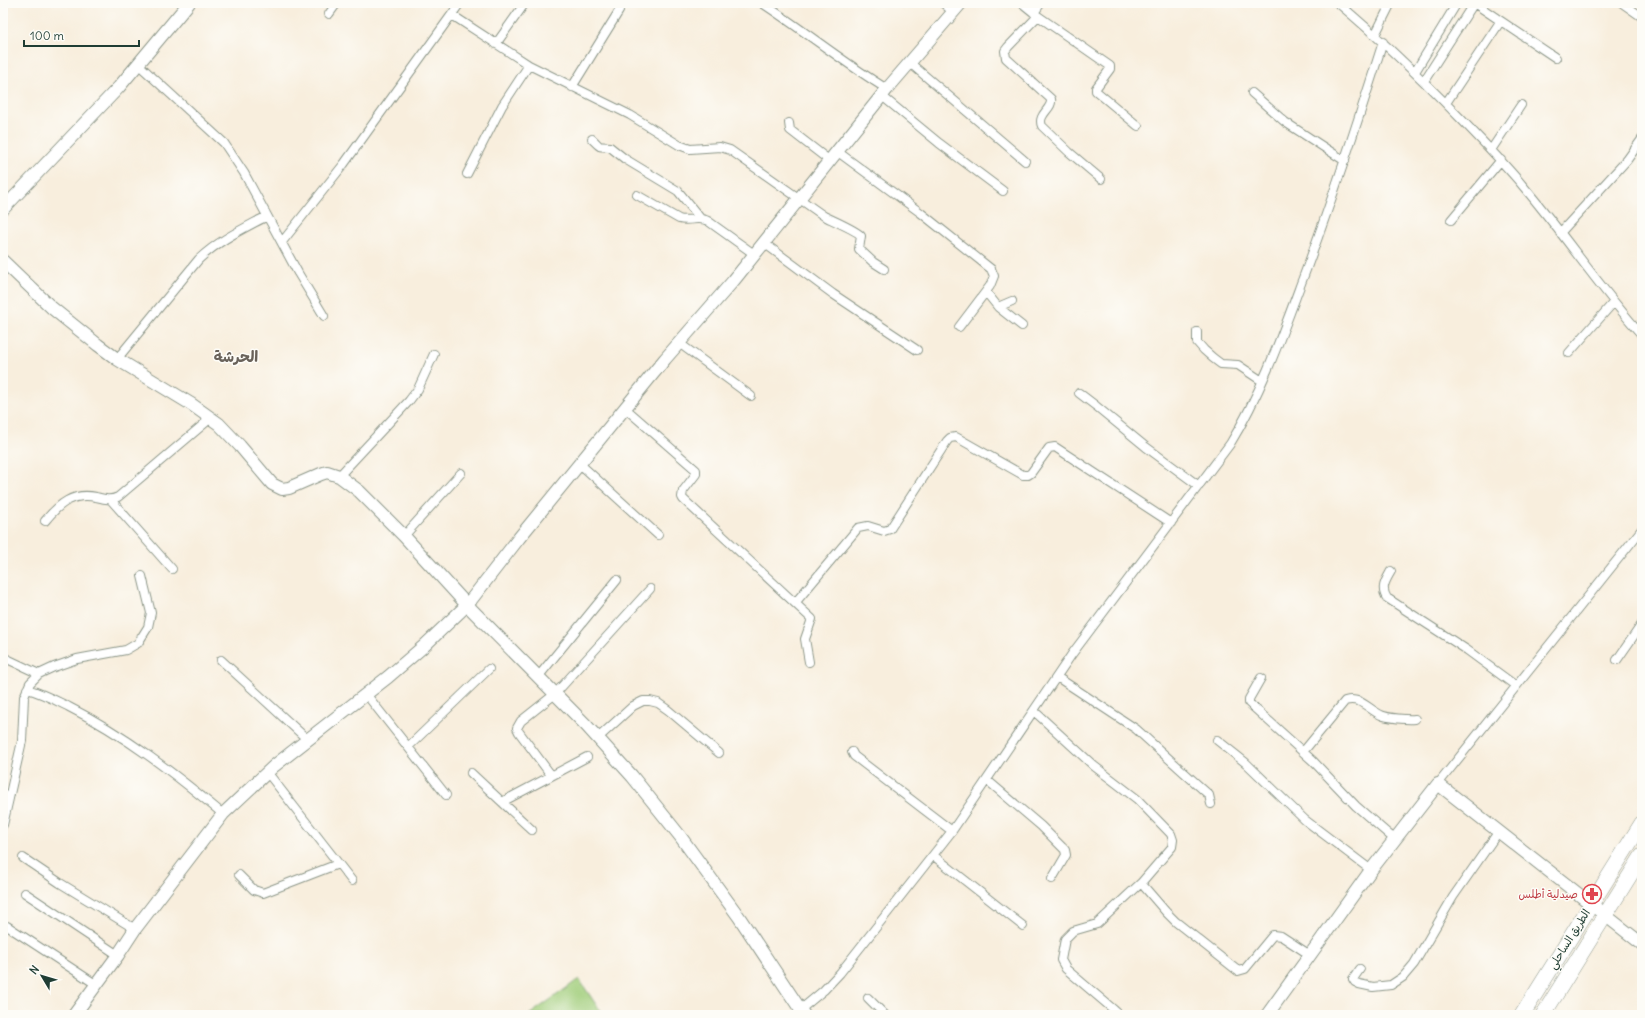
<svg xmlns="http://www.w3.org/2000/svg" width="1645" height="1018" viewBox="0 0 1645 1018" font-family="Delius,'Playpen Sans Arabic',sans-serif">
<rect width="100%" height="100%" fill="#fdfcf7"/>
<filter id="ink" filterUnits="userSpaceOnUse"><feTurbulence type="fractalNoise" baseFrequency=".025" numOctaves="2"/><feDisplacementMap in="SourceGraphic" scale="8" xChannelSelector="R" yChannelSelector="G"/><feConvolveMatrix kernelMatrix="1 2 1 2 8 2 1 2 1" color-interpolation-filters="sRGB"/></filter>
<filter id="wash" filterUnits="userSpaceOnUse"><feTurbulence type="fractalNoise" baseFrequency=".012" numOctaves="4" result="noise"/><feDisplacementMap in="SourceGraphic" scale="16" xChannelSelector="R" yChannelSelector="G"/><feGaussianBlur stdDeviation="0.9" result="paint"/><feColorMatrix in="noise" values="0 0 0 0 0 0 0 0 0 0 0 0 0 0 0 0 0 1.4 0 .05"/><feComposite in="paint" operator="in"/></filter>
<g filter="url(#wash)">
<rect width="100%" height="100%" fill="#f8eedd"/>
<path fill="#a0cd7a" stroke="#608557" d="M 579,979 L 603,1015 L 529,1015 Z"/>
</g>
<g filter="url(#ink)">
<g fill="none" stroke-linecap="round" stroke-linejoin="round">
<g stroke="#8c9688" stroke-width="10">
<path id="street" d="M 762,3 C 805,31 844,63 887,89
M 943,3 L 953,12
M 1022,3 L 1038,16 L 1008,47 L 1005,51 L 1006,58 L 1051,99 C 1053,109 1037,114 1042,126 L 1069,152 L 1101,179
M 1338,3 C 1382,40 1421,78 1461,119 C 1482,141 1504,163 1523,186 C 1564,234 1599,287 1642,335
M 1622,3 L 1642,17
M 1034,13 L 1041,3
M 329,14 L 337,3
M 452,15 L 529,65 L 630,115 L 679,145 L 690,149 L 720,147 L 730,150 L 824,216 C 832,220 858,231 861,236 L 859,249 L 873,262 L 884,269
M 1038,16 L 1110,66 L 1110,69 L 1096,88 L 1096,91 L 1138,126
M 1375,35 L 1391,3
M 496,44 L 525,3
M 910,63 L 1025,161
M 138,64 L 224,143 L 244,173 L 298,273 L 324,316
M 1415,72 L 1457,3
M 1424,81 L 1474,3 L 1556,58
M 572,87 L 619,11
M 1252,93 L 1285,122 L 1345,161
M 882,96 L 939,143 L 1003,191
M 1446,103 L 1500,22
M 789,123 L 790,130 L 830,161
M 592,139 C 604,150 595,145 610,147 L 625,159 L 678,191 L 700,218
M 1491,150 L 1521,105
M 838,152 L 921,213 L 991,269 L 994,276 L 990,286 L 959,327
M 467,174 L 502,106 L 529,65
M 637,195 L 679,219 C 689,222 698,216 708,221 L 754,254
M 1451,220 L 1501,160
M 1560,233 L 1627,160 L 1642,139
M 282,242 L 344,164 L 460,3
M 764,243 L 833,294 L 917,350
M 986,292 L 998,307 L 1012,301
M 998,307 L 1022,326
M 1197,332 L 1197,342 L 1204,350 L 1213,358 L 1221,364 L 1238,365 L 1262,381
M 679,343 L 751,396
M 1569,353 L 1613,303
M 117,359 L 199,259 C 219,240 243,229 267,216
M 1079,393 L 1096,406 L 1146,447 L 1199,486
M 625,408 L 696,470 L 696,474 L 683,491 L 682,497 L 683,499 L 812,619 L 805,639 L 809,662
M 580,464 L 658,535
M 339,476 L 409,401 L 418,389 L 434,354
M 111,500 L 172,569
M 45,521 C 59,504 73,492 96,497 C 104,499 110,501 118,497 L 211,418
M 404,536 L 461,473
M 1391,571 C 1386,580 1380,588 1387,598 L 1467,650 L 1516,686
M 795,603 L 858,528 L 868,526 L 884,531 L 890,529 L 947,441 L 950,438 L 956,437 L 1023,475 L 1028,475 L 1031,473 L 1049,448 L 1055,447 L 1171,523
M 3,657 L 39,674
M 221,660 L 308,740
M 1617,660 L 1642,624
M 538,677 L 617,580
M 1057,677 L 1136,729 L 1209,795 L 1211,804
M 1261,678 L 1249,699 L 1249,703 L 1313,761 L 1356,806 L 1394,839
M 27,689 C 42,693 55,700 69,707 C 125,735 175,774 223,814
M 366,694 L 446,795
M 1034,711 L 1094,766 L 1137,799 L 1171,834 L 1173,840 L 1172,847 L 1141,883 L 1097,924 L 1073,931 L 1065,939 L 1061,960 L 1066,969 L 1120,1015
M 598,738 L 633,706 L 643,701 L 650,701 L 658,703 L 668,710 L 719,753
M 1217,740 L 1246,763 L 1305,820 L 1371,870
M 408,747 L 489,669
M 852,752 L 854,756 L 952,831
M 1303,752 L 1345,701 C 1360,696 1368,709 1381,715 C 1387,718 1409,720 1415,719
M 267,772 L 352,881
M 471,773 L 532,830
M 551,775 L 519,732 L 517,728 L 521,721 L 555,694 L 650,589
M 987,780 L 1041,826 L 1065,850 L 1066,855 L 1052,879
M 1438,784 L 1642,529
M 502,802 L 587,757
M 3,825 L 22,741 L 24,697 L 30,683 L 39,674 L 54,667 L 77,659 L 126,650 L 138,643 L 148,627 L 151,613 L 142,576
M 934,856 L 1023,926
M 23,858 L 60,883 L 135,929
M 239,875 L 254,890 L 263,893 L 338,864
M 1141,883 L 1166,912 L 1176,922 L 1238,971 L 1245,969 L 1273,935 L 1281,936 L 1310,955
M 25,893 L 118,955
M 7,926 L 97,985
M 1360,969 L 1353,979 L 1355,982 L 1359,984 L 1373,987 L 1391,985 L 1403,977 L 1414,964 L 1453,897 L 1499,831
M 868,998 L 885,1015
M 800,1010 L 824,990 L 840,973 L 952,831 L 1072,654 L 1230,444 C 1260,395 1280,340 1300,286 C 1331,205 1357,124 1383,42"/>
</g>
<g stroke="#8c9688" stroke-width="14">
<path id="secondary" d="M 3,209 L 119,87 L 189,3
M 3,261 L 52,308 L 98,345 L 117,359 L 191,404 L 219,424 L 240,446 L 272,484 L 282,489 L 289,488 L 321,474 L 327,472 L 339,476 L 359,491 L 404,536 L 467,605 L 585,724 L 632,776 L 680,836 L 739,917 L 804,1015
M 74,1015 L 118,955 L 135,929 L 223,814 L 274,766 L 388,677 L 424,646 L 467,605 L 519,538 L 665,359 L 734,280 L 887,89 L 961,3
M 1267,1015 L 1371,870 L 1438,784 L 1642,944"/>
</g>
<g stroke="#8c9688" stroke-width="16">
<path id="highway" d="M 1522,1015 L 1642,823
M 1543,1015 L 1642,856"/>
</g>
<use href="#street" stroke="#fff" stroke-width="8"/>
<use href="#secondary" stroke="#fff" stroke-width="12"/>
<use href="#highway" stroke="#fff" stroke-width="15"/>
</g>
</g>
<defs>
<g id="pharmacy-ring" transform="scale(1)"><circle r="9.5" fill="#fdfcf7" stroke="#e0444e" stroke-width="1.5"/><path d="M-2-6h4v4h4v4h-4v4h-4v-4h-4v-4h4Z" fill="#e0444e"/></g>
</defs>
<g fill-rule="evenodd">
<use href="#pharmacy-ring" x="1592" y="894"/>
</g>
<g text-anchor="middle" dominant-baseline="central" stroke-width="3" stroke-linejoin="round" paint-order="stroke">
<g font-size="11" fill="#be3a42" stroke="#fdfcf7" text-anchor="end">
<text x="1578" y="894">صيدلية أطلس</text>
</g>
<g font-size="11" fill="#1f3d34" stroke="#fdfcf7">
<text transform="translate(1569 939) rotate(-58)">الطريق الساحلي</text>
</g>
<g font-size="15" font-weight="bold" fill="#69625a" stroke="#fdfcf7">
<text x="236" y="356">الحرشة</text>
</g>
</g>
<rect width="1645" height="1018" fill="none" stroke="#fdfcf7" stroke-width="16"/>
<g transform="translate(42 976) rotate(308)" stroke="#fdfcf7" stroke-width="3" paint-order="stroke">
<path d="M0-3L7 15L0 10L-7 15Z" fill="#1f3d34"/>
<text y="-6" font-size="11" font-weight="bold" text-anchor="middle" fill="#1f3d34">N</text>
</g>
<path d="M24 40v6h115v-6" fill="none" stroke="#1f3d34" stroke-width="2"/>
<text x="30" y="40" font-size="12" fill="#1f3d34" stroke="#fdfcf7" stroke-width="3" paint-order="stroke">100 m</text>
</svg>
